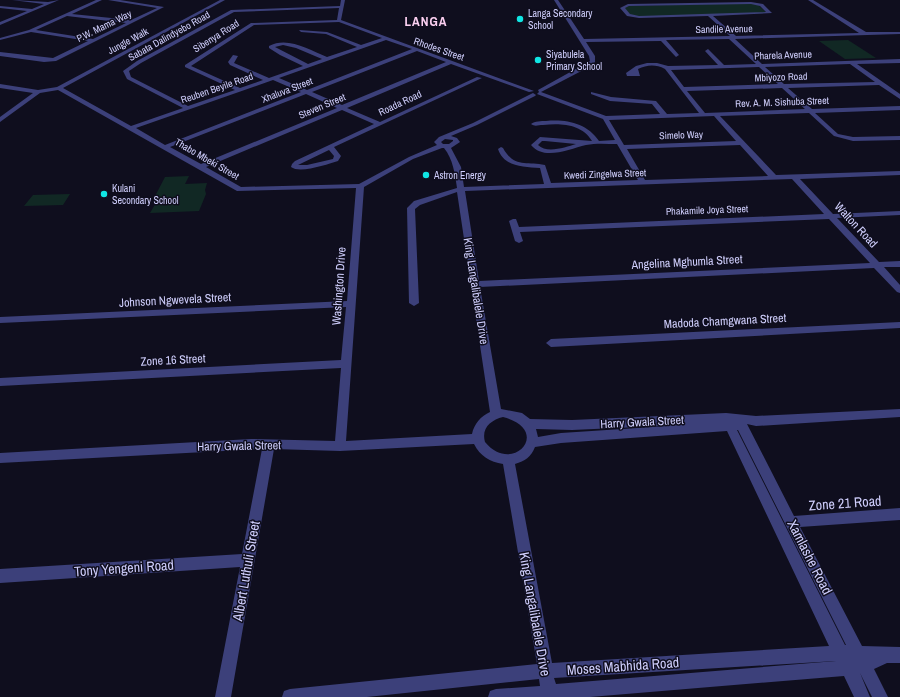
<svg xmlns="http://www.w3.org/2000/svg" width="900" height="697" viewBox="0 0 900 697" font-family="'Archivo Narrow',sans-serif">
<rect width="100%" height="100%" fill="#0f0e1e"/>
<path fill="#112824" d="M 749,3 L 757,4 L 767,13 L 638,17 L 631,15 L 624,8 L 629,6 Z
M 848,40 L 876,58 L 845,59 L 819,41 Z
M 189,176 L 185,184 L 207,183 L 205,190 L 206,194 L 199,211 L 150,213 L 157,201 L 153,200 L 165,177 Z
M 70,194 L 63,205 L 24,206 L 33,195 Z"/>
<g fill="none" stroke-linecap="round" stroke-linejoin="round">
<path fill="#3c407a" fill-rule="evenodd" d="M 12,0 L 48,2 L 59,0 L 0,25 L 0,22 L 27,11 L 0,8 L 0,6 L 32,9 L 44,4 Z
M 96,0 L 102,0 L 72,14 L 131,20 L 157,8 L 108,0 L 120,0 L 164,7 L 56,61 L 44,62 L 0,56 L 0,52 L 53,58 L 88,41 L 31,32 L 0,40 L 0,38 L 29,30 ZM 67,16 L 126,23 L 93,39 L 36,30 Z
M 220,0 L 225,0 L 63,88 L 131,126 L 183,108 L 127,79 L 123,71 L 137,61 L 231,10 L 340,6 L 341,0 L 345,0 L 341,20 L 534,91 L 529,92 L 451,64 L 347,108 L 380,122 L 477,77 L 482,78 L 334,147 L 341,156 L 338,161 C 328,164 300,174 291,167 L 292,164 L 295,161 L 374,124 L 342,110 L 206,167 L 241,187 L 359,184 L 409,157 L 437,145 L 434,142 L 439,137 L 473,123 L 533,93 L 536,95 L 535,96 L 477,125 L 451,136 L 457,138 L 460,142 L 451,148 L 461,167 L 464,187 L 544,184 L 540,168 C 523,167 504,167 498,149 L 501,147 L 503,148 C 514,168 526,161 545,165 L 551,183 L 638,180 L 617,144 C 607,144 596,143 586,145 C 569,149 544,161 531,145 L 540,137 L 592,141 C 582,124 561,123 543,125 C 538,125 535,127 531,124 C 535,121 541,121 546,121 C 566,119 587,123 599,141 L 615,140 L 603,119 L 537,94 L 539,92 L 538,90 L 590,61 L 589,56 L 554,0 L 558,0 L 584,39 L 730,36 L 708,16 L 639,18 L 627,16 L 620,8 L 628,4 L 751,2 L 763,4 L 772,13 L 713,16 L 736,36 L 859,33 L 808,0 L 813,0 L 866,32 L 900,32 L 900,34 L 735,39 L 762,64 L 900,59 L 900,63 L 857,64 L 900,94 L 900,99 L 879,85 L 788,88 L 812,109 L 900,106 L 900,110 L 815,113 L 838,134 L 853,137 L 900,136 L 900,140 L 853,141 L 834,136 L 809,113 L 720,116 L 776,175 L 900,171 L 900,175 L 800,179 L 833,214 L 900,211 L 900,215 L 837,218 L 879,262 L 900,261 L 900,267 L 884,267 L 900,285 L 900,293 L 897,292 L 874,268 L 480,287 L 501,409 L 522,413 L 530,419 L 572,420 L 726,413 L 756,416 L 900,409 L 900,417 L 756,426 L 747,424 L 794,516 L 900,508 L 900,520 L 800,527 L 862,646 L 900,647 L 900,663 L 887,663 L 874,669 L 888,697 L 872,697 L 860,673 L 870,697 L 854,697 L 844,676 L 590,697 L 488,697 L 490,691 L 496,689 L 540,686 L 539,679 L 367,697 L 282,697 L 284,691 L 290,689 L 537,664 L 503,464 C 490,462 480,456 474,444 L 340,451 L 274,449 L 231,697 L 215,697 L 240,567 L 0,583 L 0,569 L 242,554 L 262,449 L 0,463 L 0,453 L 251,439 L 335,441 L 341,368 L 0,386 L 0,378 L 341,360 L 346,307 L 0,323 L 0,317 L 347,301 L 356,188 L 237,191 L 58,90 L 40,93 L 0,122 L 0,117 L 33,93 L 0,88 L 0,84 L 38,90 L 57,87 ZM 751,4 L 760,6 L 766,12 L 639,16 L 630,14 L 625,8 L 629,6 ZM 339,8 L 337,20 L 251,23 L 185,65 L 185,67 L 235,90 L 188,106 L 131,77 L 129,71 L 141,63 L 234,12 ZM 339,22 L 382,38 L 361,45 L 327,32 L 299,30 L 301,32 L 326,34 L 357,47 L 327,57 C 309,50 288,36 269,46 L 269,48 L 280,55 L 303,66 L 269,78 L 234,63 L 238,56 L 233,55 L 228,62 L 230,65 L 263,80 L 240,88 L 191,66 L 254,25 ZM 729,39 L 756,64 L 724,65 L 708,49 L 705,51 L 718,65 L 668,66 L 657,63 L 647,63 L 636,66 L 626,73 L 627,76 L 640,76 L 638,69 C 647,65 655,64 665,69 L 699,113 L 667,114 L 656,101 L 611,97 L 591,92 L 591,94 L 610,101 L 652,104 L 660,114 L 606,116 L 541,92 L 591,66 L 595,62 L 595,56 L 586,42 L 661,41 L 676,57 L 679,55 L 666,40 ZM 386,40 L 412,49 L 307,90 L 279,78 ZM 283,45 L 296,48 L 322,59 L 308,64 L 275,47 ZM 417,51 L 446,62 L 342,105 L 312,92 ZM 850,64 L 875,82 L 784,84 L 765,67 ZM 759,67 L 778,84 L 684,87 L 671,70 ZM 273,80 L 301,92 L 165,145 L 136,128 ZM 782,88 L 805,109 L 705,113 L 687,91 ZM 306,94 L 337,108 L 201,164 L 170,147 ZM 714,116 L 736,141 L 624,145 L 609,120 ZM 445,139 L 453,140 L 453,141 L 449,144 L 443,144 L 441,142 ZM 542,141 L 545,141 L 576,144 C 566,147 547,154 538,145 ZM 740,145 L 768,176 L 645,180 L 627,149 ZM 442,148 L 444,148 C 453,159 455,174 457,188 L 414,201 L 407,208 L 409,303 L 414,306 L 419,303 L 415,209 L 420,205 L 457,192 L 490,412 C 481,416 474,424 472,434 L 346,441 L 364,187 L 413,159 ZM 329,150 L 334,156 L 333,159 L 307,165 L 298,165 ZM 792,179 L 824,214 L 519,227 L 516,219 L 513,219 L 509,221 L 515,241 L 519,243 L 523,241 L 520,232 L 829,219 L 870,263 L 479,281 L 465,191 ZM 503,417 C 553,430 513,476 485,442 C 481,428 491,420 503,417 ZM 683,425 L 561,433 L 538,437 L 536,429 L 572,430 ZM 737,430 L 738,430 L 846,645 L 845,645 ZM 727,431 L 829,646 L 552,663 L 515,464 C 525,461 531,457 535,447 L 561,443 ZM 836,661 L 556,684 L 554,678 Z
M 900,322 L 900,328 L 551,347 L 546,343 L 551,339 Z"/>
</g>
<g fill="#10e6e4" stroke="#0f0e1e" stroke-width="1.5">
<circle cx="520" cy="19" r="4"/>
<circle cx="538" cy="60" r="4"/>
<circle cx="426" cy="175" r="4"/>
<circle cx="104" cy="194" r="4"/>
</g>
<g text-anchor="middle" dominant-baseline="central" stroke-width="3" stroke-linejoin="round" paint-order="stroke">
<g font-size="10" fill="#cfcefc" stroke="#0f0e1e" text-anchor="start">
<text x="528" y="13">Langa Secondary<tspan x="528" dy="12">School</tspan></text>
<text x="546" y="54">Siyabulela<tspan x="546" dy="12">Primary School</tspan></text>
<text x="434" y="175">Astron Energy</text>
<text x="112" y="188">Kulani<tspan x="112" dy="12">Secondary School</tspan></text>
</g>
<g font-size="10" fill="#cfcefc" stroke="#0f0e1e">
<text transform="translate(104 26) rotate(-26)">P.W. Mama Way</text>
<text transform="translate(724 29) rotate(-1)">Sandile Avenue</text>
<text transform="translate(169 36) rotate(-29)">Sabata Dalindyebo Road</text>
<text transform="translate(216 36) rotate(-32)">Sibenya Road</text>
<text transform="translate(128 41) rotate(-28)">Jungle Walk</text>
<text transform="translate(439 49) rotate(19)">Rhodes Street</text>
<text transform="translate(783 55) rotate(-2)">Pharela Avenue</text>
<text transform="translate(781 77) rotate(-2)">Mbiyozo Road</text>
<text transform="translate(217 88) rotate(-19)">Reuben Beyile Road</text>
<text transform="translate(287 90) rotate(-21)">Xhaluva Street</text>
<text transform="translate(782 102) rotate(-2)">Rev. A. M. Sishuba Street</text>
<text transform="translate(400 103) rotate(-25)">Roada Road</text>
<text transform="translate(322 106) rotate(-23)">Steven Street</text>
<text transform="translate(681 135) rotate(-2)">Simelo Way</text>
<text transform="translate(207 159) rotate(30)">Thabo Mbeki Street</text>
<text transform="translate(605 174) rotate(-2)">Kwedi Zingelwa Street</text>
<text transform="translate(707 210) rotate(-2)">Phakamile Joya Street</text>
</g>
<g font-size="12" fill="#cfcefc" stroke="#0f0e1e">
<text transform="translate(856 225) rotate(47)">Walton Road</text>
<text transform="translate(687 262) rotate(-3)">Angelina Mghumla Street</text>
<text transform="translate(339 286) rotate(-86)">Washington Drive</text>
<text transform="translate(476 291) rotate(81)">King Langalibalele Drive</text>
<text transform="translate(175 300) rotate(-3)">Johnson Ngwevela Street</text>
<text transform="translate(725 321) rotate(-3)">Madoda Chamgwana Street</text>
<text transform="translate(173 360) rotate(-3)">Zone 16 Street</text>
<text transform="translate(642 422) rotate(-3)">Harry Gwala Street</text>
<text transform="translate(239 446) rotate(-1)">Harry Gwala Street</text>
</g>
<g font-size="13" font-weight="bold" letter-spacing="1" fill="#fcd0f1" stroke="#0f0e1e">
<text x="426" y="21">LANGA</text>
</g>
<g font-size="14" fill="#cfcefc" stroke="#0f0e1e">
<text transform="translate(845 503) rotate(-4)">Zone 21 Road</text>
<text transform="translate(810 557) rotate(63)">Xamlashe Road</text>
<text transform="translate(124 568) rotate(-4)">Tony Yengeni Road</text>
<text transform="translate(246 571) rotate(-80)">Albert Luthuli Street</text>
<text transform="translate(535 614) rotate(80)">King Langalibalele Drive</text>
<text transform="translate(623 666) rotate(-4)">Moses Mabhida Road</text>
</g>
</g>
</svg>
